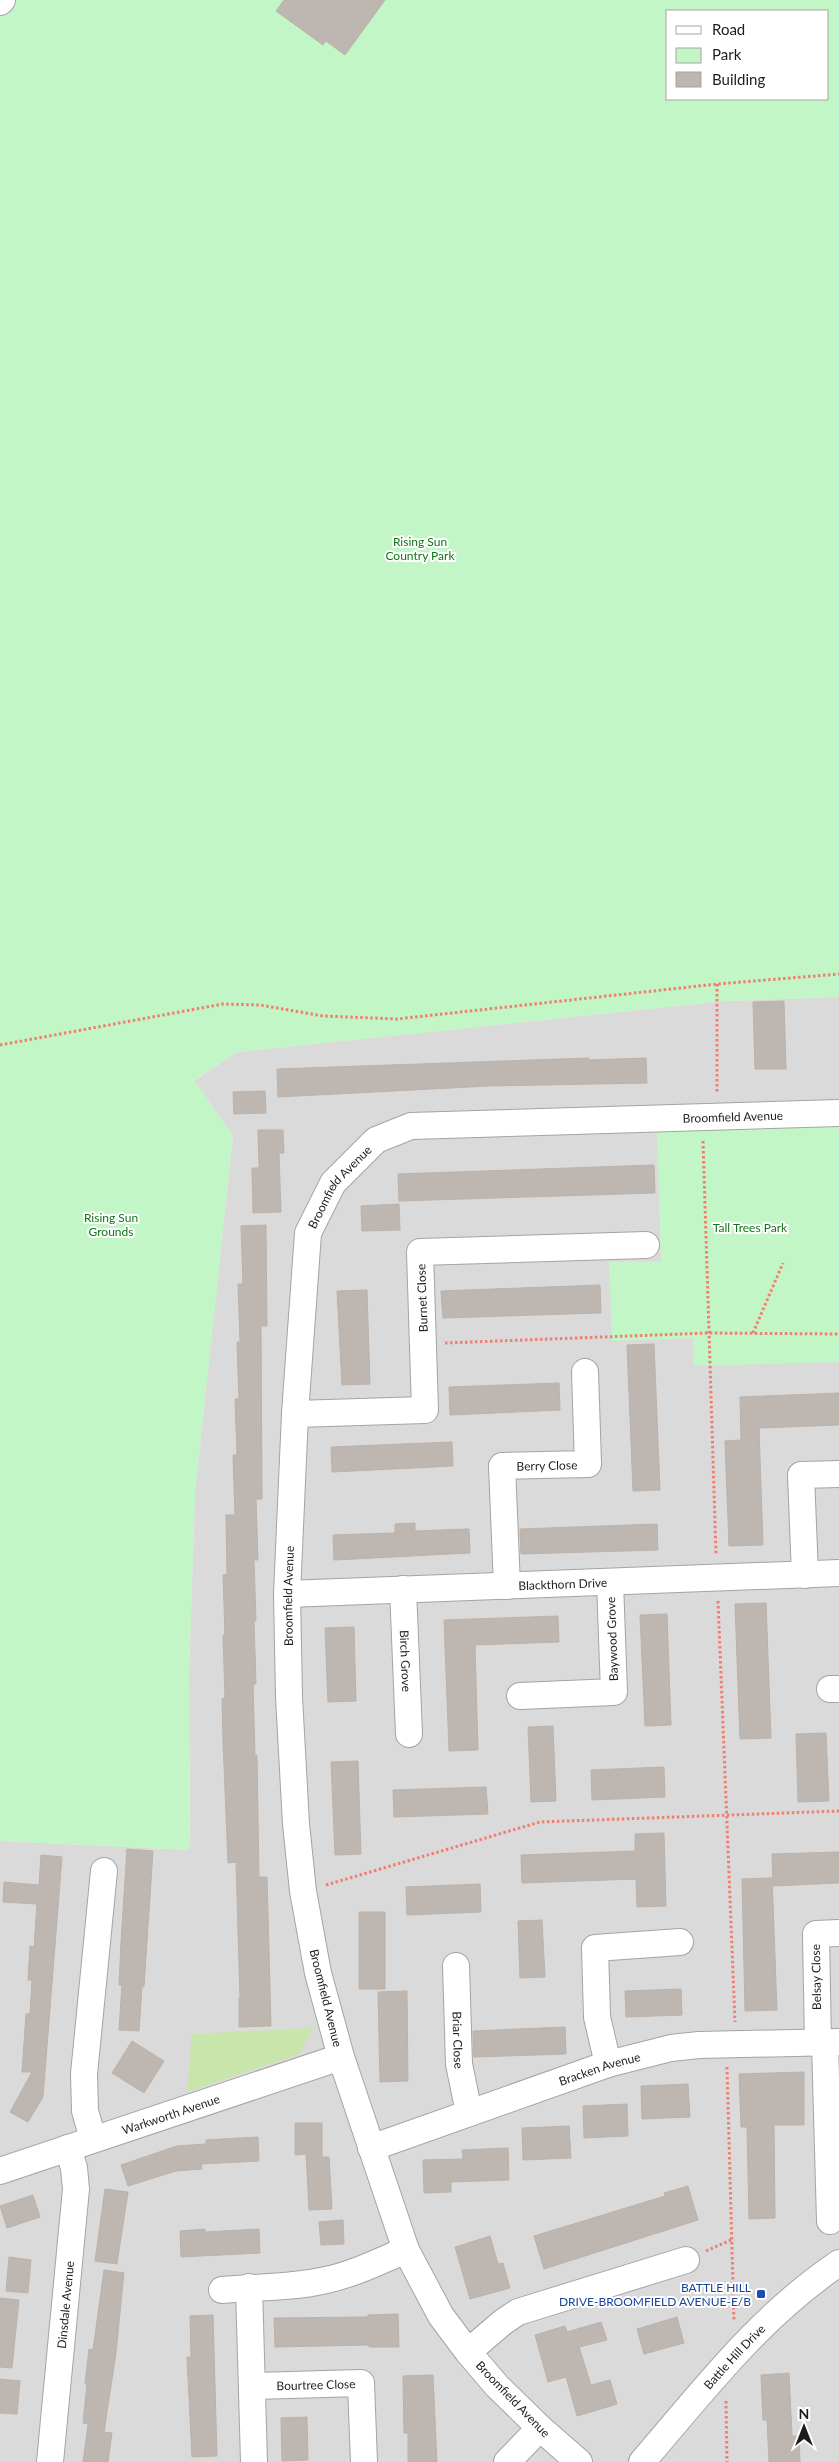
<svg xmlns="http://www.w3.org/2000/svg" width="839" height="2462" viewBox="0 0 839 2462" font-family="Lato,sans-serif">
<rect width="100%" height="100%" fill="#eeeae3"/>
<path fill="#dbdada" d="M 839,997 L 839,2462 L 0,2462 L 0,1841 L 190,1850 L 189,1675 L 195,1493 L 233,1135 L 194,1081 L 237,1052 L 725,1001 Z"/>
<path fill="#c8e5ac" d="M 313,2028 L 300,2054 L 187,2092 L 192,2034 Z"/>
<path fill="#c2f6c6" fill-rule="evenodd" d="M 0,0 L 839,0 L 839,997 L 725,1001 L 237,1052 L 194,1080 L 233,1135 L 195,1493 L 189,1675 L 190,1850 L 0,1841 ZM 668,11 L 828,11 L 828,99 L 668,99 Z
M 839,1126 L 839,1362 L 694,1366 L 693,1338 L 612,1341 L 609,1262 L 661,1261 L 657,1132 Z"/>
<path fill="#beb6b0" stroke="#beb1a7" d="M 284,0 L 385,0 L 345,55 L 326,41 L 323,45 L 276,11 Z
M 784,1001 L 786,1069 L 755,1069 L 753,1002 Z
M 589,1058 L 589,1060 L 646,1058 L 647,1083 L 489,1086 L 278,1097 L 277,1069 Z
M 265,1091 L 266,1113 L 234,1114 L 233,1092 Z
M 258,1130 L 283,1130 L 284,1153 L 279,1153 L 281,1212 L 253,1213 L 252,1168 L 259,1168 Z
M 654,1165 L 655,1193 L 399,1201 L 398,1174 Z
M 399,1204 L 400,1230 L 362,1231 L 361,1206 Z
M 266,1225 L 267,1326 L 261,1326 L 262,1499 L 256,1499 L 258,1560 L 254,1560 L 256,1621 L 254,1621 L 256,1684 L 253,1684 L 255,1756 L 257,1755 L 259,1877 L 267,1877 L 271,2026 L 239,2027 L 239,1998 L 240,1998 L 236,1862 L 228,1863 L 223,1741 L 222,1699 L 225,1698 L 223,1635 L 225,1635 L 223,1575 L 227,1574 L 226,1515 L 235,1515 L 233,1455 L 237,1455 L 235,1399 L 239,1399 L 237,1342 L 240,1342 L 238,1284 L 243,1284 L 241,1226 Z
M 600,1285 L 601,1313 L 443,1318 L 441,1291 Z
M 367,1290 L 370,1384 L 342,1385 L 337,1291 Z
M 654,1344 L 660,1490 L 633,1491 L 627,1345 Z
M 559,1383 L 560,1410 L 450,1415 L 449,1387 Z
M 839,1393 L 839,1425 L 759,1428 L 763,1545 L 729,1546 L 725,1441 L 741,1440 L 740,1397 Z
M 452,1442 L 453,1466 L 332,1472 L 331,1447 Z
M 415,1523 L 415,1531 L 469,1529 L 470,1553 L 334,1560 L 333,1535 L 395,1533 L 395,1524 Z
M 657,1524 L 658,1550 L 521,1554 L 520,1529 Z
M 766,1603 L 771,1738 L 740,1739 L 735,1604 Z
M 667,1614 L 671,1725 L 645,1726 L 640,1615 Z
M 558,1616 L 559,1642 L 475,1645 L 478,1750 L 449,1751 L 444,1620 Z
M 354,1627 L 356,1701 L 328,1702 L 325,1628 Z
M 553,1726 L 556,1801 L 531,1802 L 528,1727 Z
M 826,1733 L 829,1801 L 798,1802 L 796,1734 Z
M 358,1761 L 361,1854 L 335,1855 L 331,1762 Z
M 664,1767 L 665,1797 L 592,1800 L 591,1770 Z
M 486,1787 L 488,1814 L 394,1817 L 393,1790 Z
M 664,1833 L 666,1906 L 637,1907 L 636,1879 L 522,1883 L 521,1855 L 635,1851 L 635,1834 Z
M 127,1849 L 153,1851 L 144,1987 L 142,1986 L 139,2031 L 119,2030 L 122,1985 L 119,1985 L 121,1943 Z
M 839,1852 L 839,1883 L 773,1886 L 772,1854 Z
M 41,1855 L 62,1857 L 43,2097 L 28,2122 L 10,2112 L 32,2072 L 22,2072 L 26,2014 L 30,2014 L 32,1980 L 28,1980 L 30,1946 L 34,1947 L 37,1904 L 3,1902 L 4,1882 L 39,1885 Z
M 772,1878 L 777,2010 L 745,2011 L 742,1879 Z
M 480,1884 L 481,1912 L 407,1915 L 406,1887 Z
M 359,1912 L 385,1912 L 385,1989 L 359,1989 Z
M 542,1920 L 545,1977 L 520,1978 L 518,1921 Z
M 681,1989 L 682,2015 L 626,2017 L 625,1991 Z
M 407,1991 L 408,2081 L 380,2082 L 378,1992 Z
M 565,2027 L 566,2054 L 474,2057 L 473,2031 Z
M 132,2041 L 164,2061 L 144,2093 L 112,2073 Z
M 804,2072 L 804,2125 L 774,2125 L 775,2218 L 749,2219 L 747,2127 L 741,2127 L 739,2074 Z
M 688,2084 L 690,2117 L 642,2119 L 641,2086 Z
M 627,2104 L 628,2136 L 584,2138 L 583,2106 Z
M 295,2123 L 322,2123 L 322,2157 L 329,2157 L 332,2209 L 309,2210 L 306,2154 L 295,2155 Z
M 569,2126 L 571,2158 L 523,2160 L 522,2128 Z
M 258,2137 L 259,2161 L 201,2164 L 202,2169 L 176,2171 L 128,2186 L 121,2165 L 177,2146 L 206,2144 L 206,2140 Z
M 508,2148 L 509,2180 L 451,2182 L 451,2192 L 424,2193 L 423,2160 L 463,2159 L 462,2150 Z
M 688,2186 L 698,2220 L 544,2269 L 534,2236 L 665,2196 L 664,2193 Z
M 105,2189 L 128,2192 L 117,2264 L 95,2261 Z
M 33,2195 L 40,2217 L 7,2228 L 0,2206 Z
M 343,2220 L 344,2244 L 321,2245 L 319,2222 Z
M 205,2229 L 205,2232 L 259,2229 L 260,2253 L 181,2257 L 180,2231 Z
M 490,2236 L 498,2264 L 503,2263 L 510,2288 L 470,2299 L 455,2247 Z
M 9,2257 L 31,2260 L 28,2293 L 6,2291 Z
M 104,2270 L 124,2273 L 116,2353 L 104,2432 L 112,2433 L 108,2462 L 83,2462 L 88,2424 L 83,2423 L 87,2384 L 85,2384 L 89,2349 L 93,2350 Z
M 0,2298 L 19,2300 L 12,2368 L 0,2367 Z
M 398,2314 L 399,2347 L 369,2347 L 369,2345 L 275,2347 L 274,2318 L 368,2317 L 368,2315 Z
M 213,2315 L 217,2456 L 192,2457 L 187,2357 L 191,2357 L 190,2316 Z
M 677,2317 L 684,2343 L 644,2354 L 637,2329 Z
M 601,2322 L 607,2340 L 579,2347 L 591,2385 L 610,2380 L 617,2404 L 577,2416 L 566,2377 L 548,2382 L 535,2335 L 565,2326 L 567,2332 Z
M 789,2373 L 792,2436 L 799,2436 L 800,2462 L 769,2462 L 767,2420 L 763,2420 L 761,2375 Z
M 433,2375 L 437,2462 L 408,2462 L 408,2433 L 404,2433 L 403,2376 Z
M 0,2379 L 20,2381 L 17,2414 L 0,2413 Z
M 307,2417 L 308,2460 L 282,2461 L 281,2418 Z"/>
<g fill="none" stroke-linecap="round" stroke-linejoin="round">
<g stroke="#a4a4a4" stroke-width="28">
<g id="minor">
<path d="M 0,2 L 2,0"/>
<path d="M 295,1414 L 425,1410 L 420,1252 L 646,1245"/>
<path d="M 805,1575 L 801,1475 L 839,1474"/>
<path id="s1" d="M 507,1586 L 502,1466 L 588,1464 L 585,1372"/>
<path id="s2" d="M 403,1589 L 409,1734"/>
<path id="s3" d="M 287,1594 L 839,1573"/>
<path d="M 830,1689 L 839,1689"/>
<path d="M 520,1696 L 614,1692 L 610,1582"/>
<path id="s4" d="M 456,1966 L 459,2064 L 469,2113"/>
<path d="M 818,2043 L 816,1934 L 839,1933"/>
<path d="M 825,2043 L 830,2221"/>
<path d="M 608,2064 L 597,2017 L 595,1948 L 680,1942"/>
<path d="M 93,2139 L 85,2111 L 84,2074 L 104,1871"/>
<path id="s5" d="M 371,2148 L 608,2064 L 671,2048 L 699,2045 L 839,2042"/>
<path id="s6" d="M 0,2171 L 341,2057"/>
<path d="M 249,2287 L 254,2462"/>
<path d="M 222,2290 C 256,2287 292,2288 326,2280 C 354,2274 380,2261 406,2250"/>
<path d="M 468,2352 L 503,2322 L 518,2312 L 686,2260"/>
<path id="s7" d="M 252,2386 L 361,2383 L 364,2462"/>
<path id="s8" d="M 50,2462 L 76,2189 L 74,2168 L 68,2148"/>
<path d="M 507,2462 L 540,2428"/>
<path id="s9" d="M 579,2462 L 540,2428 L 497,2386 L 468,2352 L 441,2316 L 406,2250 L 341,2057 L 318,1973 L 303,1891 L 296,1824 L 289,1697 L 287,1594 L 295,1414 L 308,1233 L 333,1183 L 376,1140 L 411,1126 L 839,1113"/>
<path id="s10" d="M 642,2462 C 704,2390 759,2317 839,2263"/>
</g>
</g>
<path stroke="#f17e70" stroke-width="3" stroke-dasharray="2.5 2.5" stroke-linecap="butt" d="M 717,984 L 717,1094
M 0,1045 L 223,1004 L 260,1005 L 323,1016 L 397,1019 L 717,984 L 839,974
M 703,1141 L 716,1554
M 753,1333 L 783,1263
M 445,1343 L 708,1333 L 839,1334
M 718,1601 L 735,2022
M 326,1885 L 540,1822 L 839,1811
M 727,2067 L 734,2321
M 706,2251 L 733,2239
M 726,2401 L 727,2462"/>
<use href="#minor" stroke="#fff" stroke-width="26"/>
</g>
<rect fill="#1a4fb4" stroke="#fff" stroke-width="2" x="756" y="2289" width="10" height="10" rx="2.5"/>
<g text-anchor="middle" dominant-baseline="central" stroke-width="4" stroke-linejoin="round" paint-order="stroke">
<g font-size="12" fill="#11741a" stroke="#fff">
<text x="420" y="541">Rising Sun<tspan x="420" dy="14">Country Park</tspan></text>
<text x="111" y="1217">Rising Sun<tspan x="111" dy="14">Grounds</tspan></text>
<text x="750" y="1227">Tall Trees Park</text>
</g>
<g font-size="12" fill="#1d1d1d" stroke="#fff">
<text stroke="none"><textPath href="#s9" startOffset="1786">Broomfield Avenue</textPath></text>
<text stroke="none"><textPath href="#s9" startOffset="1366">Broomfield Avenue</textPath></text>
<text transform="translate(422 1298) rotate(-92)">Burnet Close</text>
<text stroke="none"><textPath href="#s1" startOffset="165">Berry Close</textPath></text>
<text stroke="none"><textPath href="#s3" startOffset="276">Blackthorn Drive</textPath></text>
<text stroke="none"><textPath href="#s9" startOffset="946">Broomfield Avenue</textPath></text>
<text transform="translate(612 1639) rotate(-92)">Baywood Grove</text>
<text stroke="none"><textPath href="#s2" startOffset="72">Birch Grove</textPath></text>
<text transform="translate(816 1977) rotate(-91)">Belsay Close</text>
<text transform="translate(326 1998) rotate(76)">Broomfield Avenue</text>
<text stroke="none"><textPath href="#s4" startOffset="74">Briar Close</textPath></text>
<text stroke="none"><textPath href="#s5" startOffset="242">Bracken Avenue</textPath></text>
<text stroke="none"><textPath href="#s6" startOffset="180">Warkworth Avenue</textPath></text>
<text stroke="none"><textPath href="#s8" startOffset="158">Dinsdale Avenue</textPath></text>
<text stroke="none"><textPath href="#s10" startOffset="140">Battle Hill Drive</textPath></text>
<text stroke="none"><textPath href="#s7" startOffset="64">Bourtree Close</textPath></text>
<text transform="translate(513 2399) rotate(46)">Broomfield Avenue</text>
</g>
<g font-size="12" fill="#164399" stroke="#fff" text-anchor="end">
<text x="751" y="2287">BATTLE HILL<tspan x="751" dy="14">DRIVE-BROOMFIELD AVENUE-E/B</tspan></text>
</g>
</g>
<rect x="666" y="10" width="162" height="90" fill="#ffffff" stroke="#a5a5a5"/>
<rect x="676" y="26" width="25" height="8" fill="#ffffff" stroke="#a5a5a5"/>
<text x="712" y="35" font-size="15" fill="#1d1d1d">Road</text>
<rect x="676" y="48" width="25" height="15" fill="#c2f6c6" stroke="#a5a5a5"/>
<text x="712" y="60" font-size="15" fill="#1d1d1d">Park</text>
<rect x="676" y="72" width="25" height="15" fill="#beb6b0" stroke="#a5a5a5"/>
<text x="712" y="85" font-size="15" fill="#1d1d1d">Building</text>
<g transform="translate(804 2427)" stroke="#ffffff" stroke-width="4" paint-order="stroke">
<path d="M0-4L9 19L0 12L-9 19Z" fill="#1d1d1d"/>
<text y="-8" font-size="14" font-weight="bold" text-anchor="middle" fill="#1d1d1d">N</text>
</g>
</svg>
